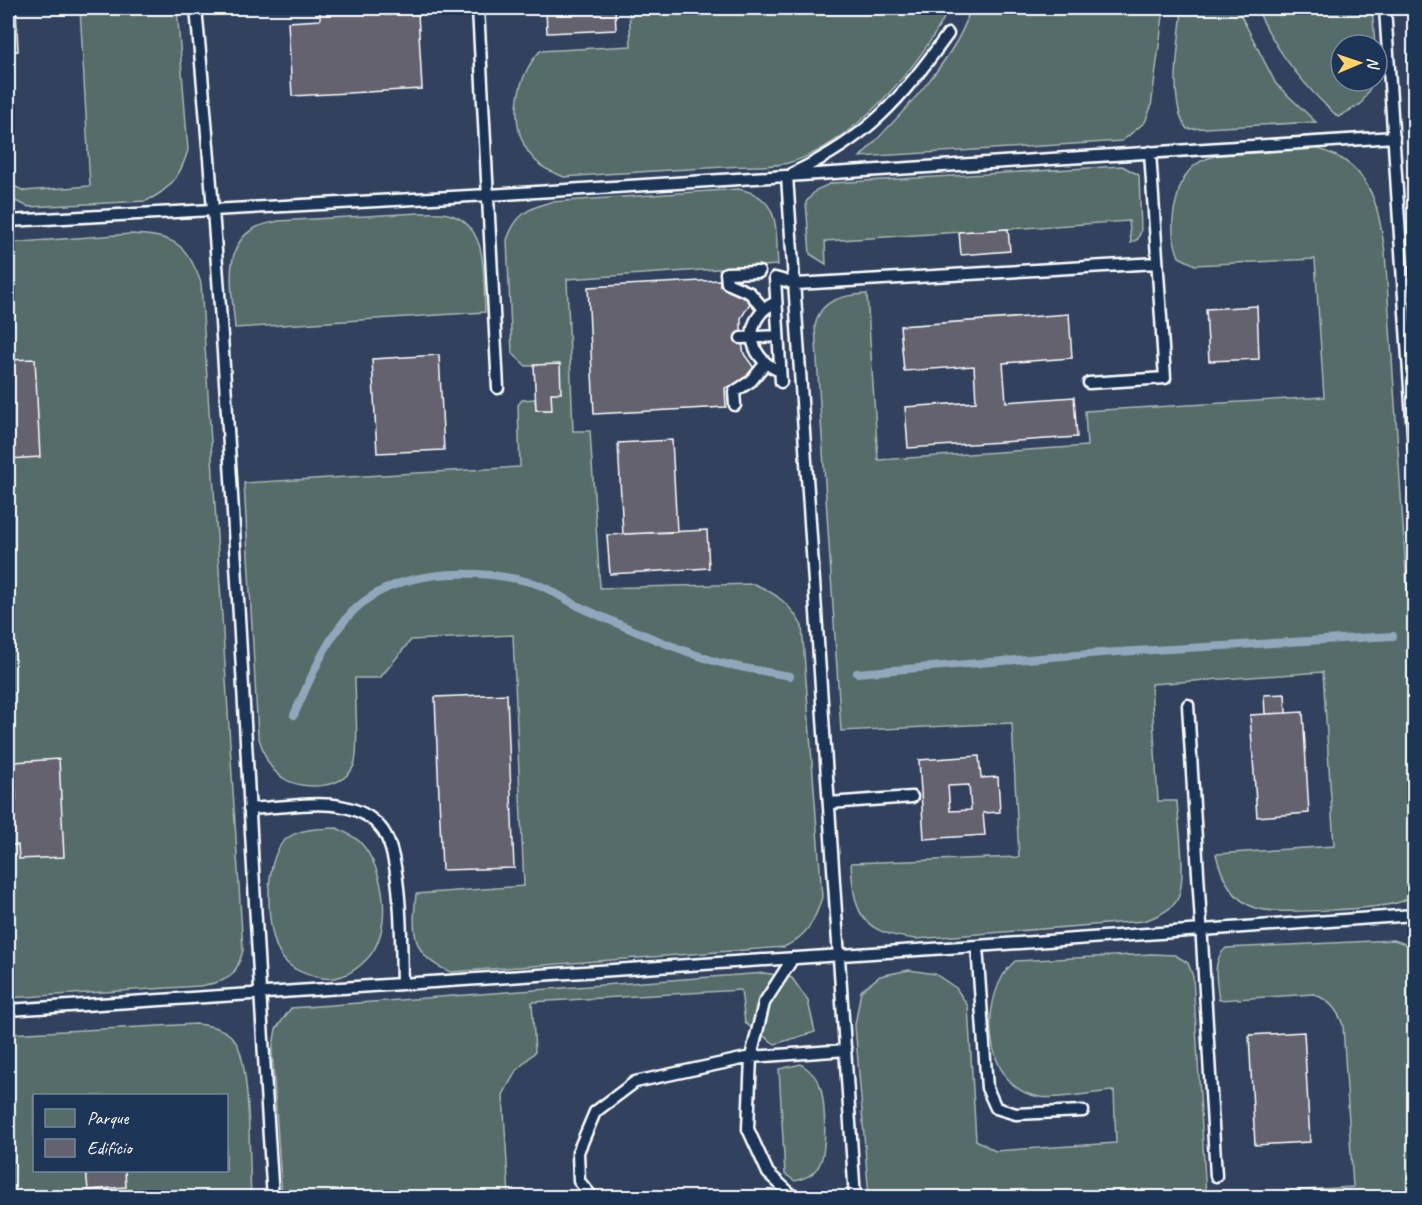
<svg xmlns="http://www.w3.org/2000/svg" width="1422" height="1205" viewBox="0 0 1422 1205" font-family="Caveat,sans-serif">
<rect width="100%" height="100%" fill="#32425e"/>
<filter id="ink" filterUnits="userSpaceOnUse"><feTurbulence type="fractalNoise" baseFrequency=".0167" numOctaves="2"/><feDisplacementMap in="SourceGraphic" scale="12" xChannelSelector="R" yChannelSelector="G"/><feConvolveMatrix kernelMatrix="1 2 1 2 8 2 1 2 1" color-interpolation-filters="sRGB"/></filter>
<g filter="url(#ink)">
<path fill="#566c68" stroke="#aab6b4" stroke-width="1.5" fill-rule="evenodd" d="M 80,8 L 177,8 L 188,150 C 181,175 170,190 146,201 L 29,207 L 8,198 L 8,183 L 24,191 L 90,186 Z
M 629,8 L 949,8 C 922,65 851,146 788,163 C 768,168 744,165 724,167 C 670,170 617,173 564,177 C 556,173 545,170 539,164 C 506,136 513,80 540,51 L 631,46 Z
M 970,8 L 1164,8 L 1151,107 L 1145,122 L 1122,141 L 860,157 C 893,123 962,53 970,8 Z
M 1182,8 L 1237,8 L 1276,84 L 1316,122 L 1187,129 C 1167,102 1180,40 1182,8 Z
M 1257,8 L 1372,8 L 1375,45 L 1341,45 L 1341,81 L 1374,81 L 1361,104 L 1338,117 C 1304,86 1275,51 1257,8 Z
M 1414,124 L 1414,233 L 1408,125 Z
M 1316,148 C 1324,151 1334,154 1342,159 C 1375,179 1380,218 1385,252 L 1414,693 L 1414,893 C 1411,896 1407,899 1403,901 C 1382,909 1276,915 1255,908 C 1232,899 1221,876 1216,854 L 1334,846 L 1323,672 L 1151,684 L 1158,801 L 1177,801 C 1178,823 1189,887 1175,903 C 1166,913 1155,917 1143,921 L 916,939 C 861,933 854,915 851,863 L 1019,857 L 1012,723 L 841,731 L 815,327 C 819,300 842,295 867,294 L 878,460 L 1087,446 L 1085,411 L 1324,397 L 1315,259 L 1195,265 L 1179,257 C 1171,236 1171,219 1177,198 C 1179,187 1185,173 1194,166 C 1217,146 1285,150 1316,148 Z
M 1122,166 L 1139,175 L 1141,231 L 1138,239 L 1131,243 L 1129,221 L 825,241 L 826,264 L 810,254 L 806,202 L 816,190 L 832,183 Z
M 738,189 C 782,197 775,229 778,265 L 567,279 L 573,431 L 590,431 L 600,588 L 754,584 C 776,593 791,605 802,626 L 822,897 C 815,921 807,936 784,947 L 451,972 C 411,957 412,933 416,894 L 524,886 L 513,635 L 411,640 L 380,678 L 355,678 C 355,698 359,745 355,762 C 348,790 302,791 283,778 C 267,768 263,751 258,735 L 244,483 L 520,467 L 518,405 L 522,400 L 535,399 L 536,410 L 551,410 L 551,393 L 560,365 L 526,366 L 512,353 L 507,240 C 515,216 527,208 551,202 Z
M 419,213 C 428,213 439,212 448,214 C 490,224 483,279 485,312 L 235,328 C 233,296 220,246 255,228 C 262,224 271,223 278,221 Z
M 131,234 C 173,236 187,242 201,283 L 243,950 C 236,979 227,981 200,986 L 8,998 L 8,243 Z
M 337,828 C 344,832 354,836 360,842 C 386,870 394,932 366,960 C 353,973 336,982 317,977 C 305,974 295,971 285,961 C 265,941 262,860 285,840 C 299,828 319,829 337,828 Z
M 1394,940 L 1414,947 L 1414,1197 L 869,1197 L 855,1025 L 861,991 L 880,976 L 909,970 L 935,974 L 956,988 L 968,1006 L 976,1140 L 995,1151 L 1116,1143 L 1114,1091 C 1092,1092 1061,1100 1040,1097 C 981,1089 978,993 1015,961 L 1152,954 L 1175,955 L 1188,963 L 1193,977 L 1206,1196 L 1353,1187 L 1343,1025 C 1337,1009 1330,1001 1314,994 L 1219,1000 C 1217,982 1211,961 1226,948 Z
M 765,973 L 792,978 L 808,1001 L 815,1032 L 775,1044 L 745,1023 L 741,990 L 532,1002 L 535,1052 L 516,1071 L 503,1095 L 509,1197 L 282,1198 L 272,1051 L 276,1029 L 291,1008 Z
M 197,1024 C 213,1026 229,1029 237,1044 C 251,1071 249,1163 251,1197 L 8,1198 L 8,1034 ZM 34,1096 L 226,1096 L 226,1170 L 34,1170 Z
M 801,1064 C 810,1070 818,1078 821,1089 C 825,1107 828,1153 818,1167 C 812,1176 805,1178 795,1181 L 785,1174 L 779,1069 Z"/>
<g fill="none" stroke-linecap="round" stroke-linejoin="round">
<path stroke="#91a7bc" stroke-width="8" d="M 857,673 L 1101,653 L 1393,636
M 294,715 C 312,676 330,626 366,600 C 411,568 482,569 534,583 C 549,588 564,599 578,606 C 622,626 668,646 714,661 C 738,668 765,671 790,676"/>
</g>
<path fill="#64626e" stroke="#fff" stroke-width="1.5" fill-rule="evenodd" d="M 8,8 L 16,8 L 18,51 L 8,52 Z
M 320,8 L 384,8 L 385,15 L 418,13 L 422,89 L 292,96 L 288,22 L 320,20 Z
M 546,8 L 615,8 L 616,30 L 547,33 Z
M 1008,229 L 1010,251 L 961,255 L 959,232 Z
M 720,280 L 720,286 L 730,287 L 752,300 L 741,318 L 741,338 L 744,354 L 754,368 L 743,381 L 725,388 L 726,407 L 594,414 L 588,287 Z
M 1257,306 L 1259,359 L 1209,361 L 1206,309 Z
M 1069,314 L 1072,358 L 1003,363 L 1006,402 L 1074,397 L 1077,437 L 908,448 L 905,407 L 976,402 L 974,366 L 904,371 L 900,326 Z
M 439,355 L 444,450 L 377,453 L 372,359 Z
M 35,359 L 40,457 L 8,459 L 8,360 Z
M 560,364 L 561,393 L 551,393 L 552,410 L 536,410 L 534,365 Z
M 672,440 L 677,532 L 623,534 L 618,443 Z
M 707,530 L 709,568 L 610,574 L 607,535 Z
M 507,694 L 514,868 L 442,870 L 435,697 Z
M 1285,694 L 1286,713 L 1265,714 L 1264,695 Z
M 1303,712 L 1309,813 L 1257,817 L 1250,715 Z
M 979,756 L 981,778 L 998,777 L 1000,812 L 983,813 L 985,835 L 924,839 L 919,760 ZM 969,785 L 971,810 L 950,811 L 948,786 Z
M 59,759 L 64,857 L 19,859 L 18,845 L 8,845 L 8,799 L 16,799 L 14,762 Z
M 1304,1032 L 1310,1142 L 1255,1145 L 1249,1035 Z
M 86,1170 L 125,1170 L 126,1187 L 88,1190 Z"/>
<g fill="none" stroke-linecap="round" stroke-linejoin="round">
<g stroke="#fff" stroke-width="15">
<path id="lane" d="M 196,8 C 233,403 246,801 273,1198
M 478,8 L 498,388
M 1385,8 L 1414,449
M 793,173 C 869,137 899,101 948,34
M 787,176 L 855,1198
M 8,221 L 488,195 L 1394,137
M 759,272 L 726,273 L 727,283 L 750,293 L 764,309
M 776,302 C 742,318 746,358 780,371
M 741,338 L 778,336
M 781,382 L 775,278 L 796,284 L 1157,263
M 1089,383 L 1165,378 L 1150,152
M 735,405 L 734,392 L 751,381 L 765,364
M 1188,705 L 1216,1176
M 829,803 L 912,797
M 249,809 C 273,808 318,801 340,806 C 356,809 370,815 380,827 C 403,851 401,949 402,984
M 8,1010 L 977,946
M 1083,1111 L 1016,1114 L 996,1108 L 987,1088 L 977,946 L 1414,915
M 593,1198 L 579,1181 L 578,1152 L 595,1112 L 635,1082 L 751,1057 L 764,1003 L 793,958
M 795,1198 L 768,1173 L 748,1129 L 751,1057 L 846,1050"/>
</g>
<use href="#lane" stroke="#1d3557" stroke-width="10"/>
</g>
</g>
<rect width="1422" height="1205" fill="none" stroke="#1d3557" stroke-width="30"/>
<rect x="15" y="15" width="1392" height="1175" fill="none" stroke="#fff" stroke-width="2" filter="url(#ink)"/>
<rect x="33" y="1094" width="195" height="78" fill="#1d3557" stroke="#77869a" stroke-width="1.5"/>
<rect x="45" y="1109" width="30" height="18" fill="#566c68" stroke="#77869a" stroke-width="1.5"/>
<text x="87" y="1124" font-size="18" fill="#ffffff">Parque</text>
<rect x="45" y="1139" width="30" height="18" fill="#64626e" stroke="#77869a" stroke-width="1.5"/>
<text x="87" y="1154" font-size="18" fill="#ffffff">Edifício</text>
<g transform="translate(1359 63) rotate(88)"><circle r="28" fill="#1d3557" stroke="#77869a" stroke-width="1.5"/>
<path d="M0-4.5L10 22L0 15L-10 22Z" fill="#ffd166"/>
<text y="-9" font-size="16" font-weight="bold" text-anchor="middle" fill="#ffffff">N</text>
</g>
</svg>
